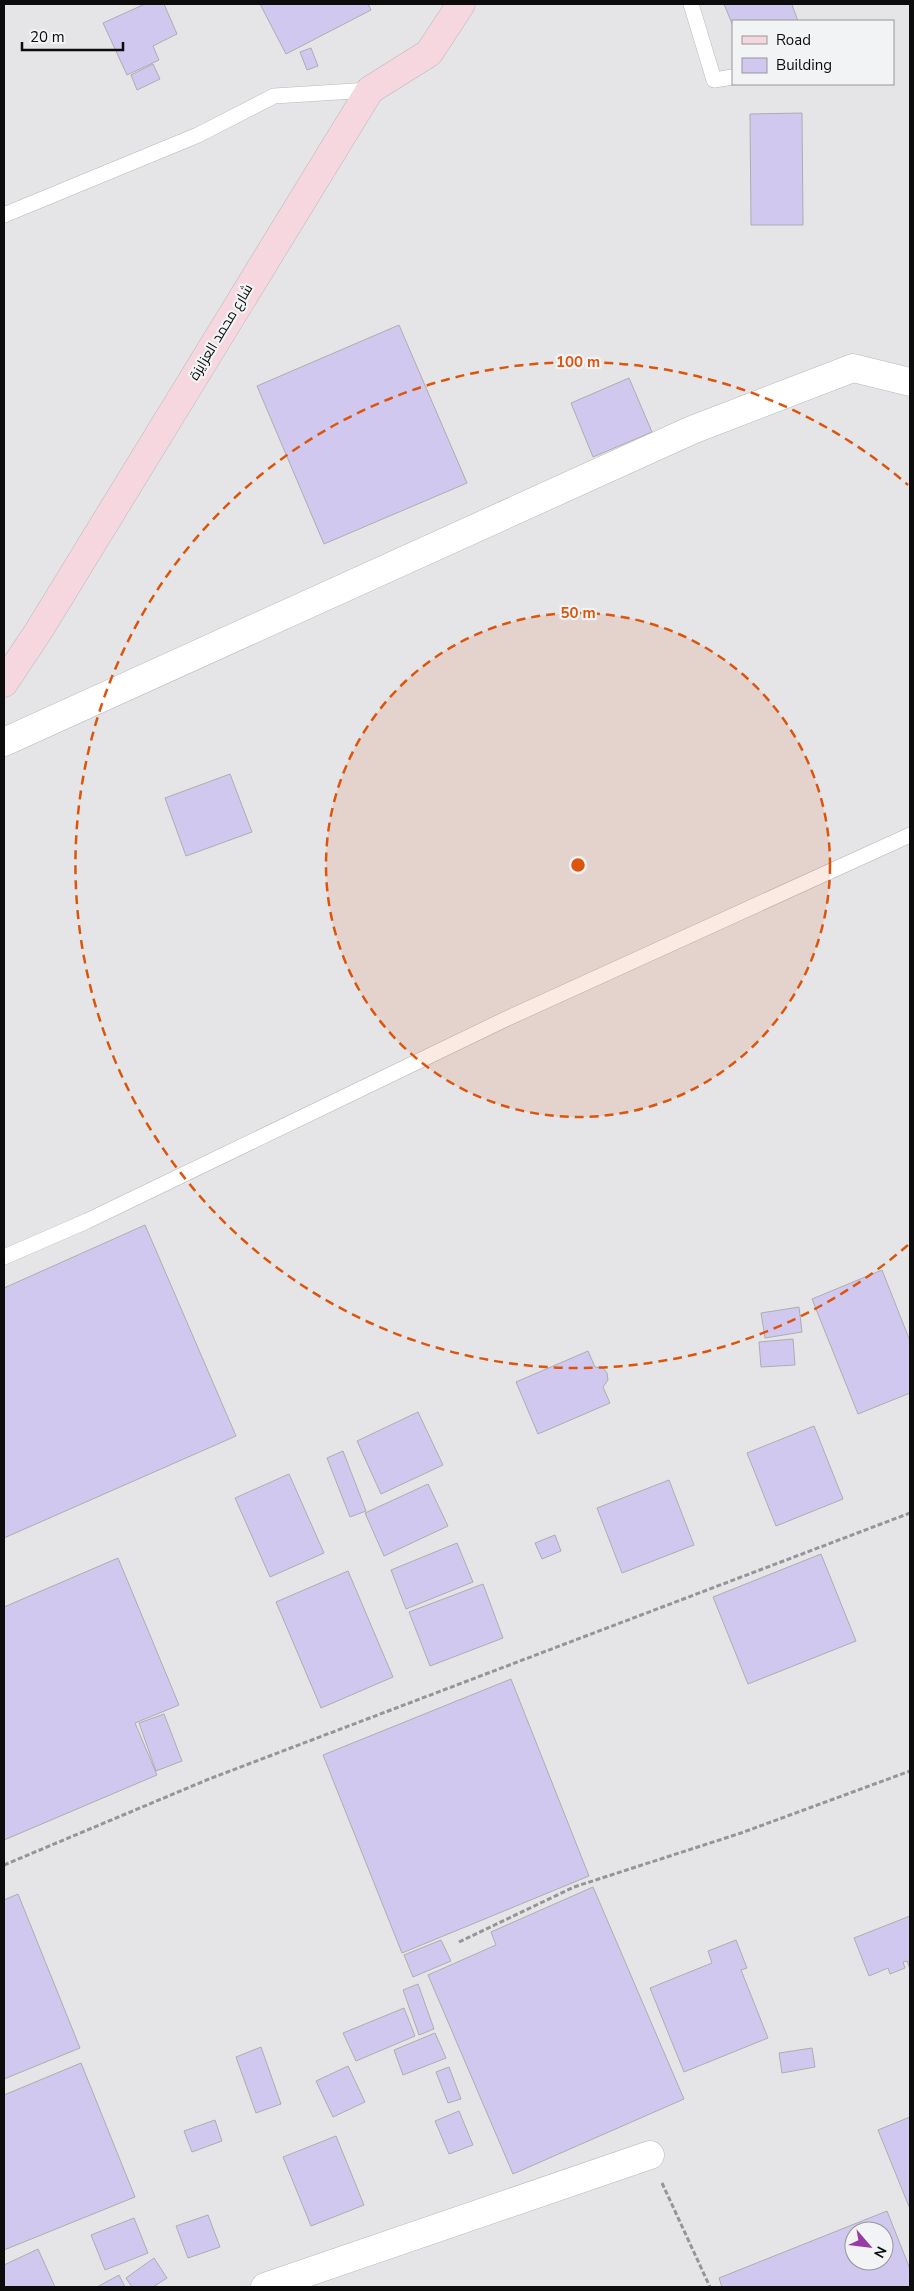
<svg xmlns="http://www.w3.org/2000/svg" width="914" height="2291" viewBox="0 0 914 2291" font-family="'Nunito Sans',Cairo,sans-serif">
<rect width="100%" height="100%" fill="#e5e5e7"/>
<path fill="#d1c8f0" stroke="#adadae" fill-rule="evenodd" d="M 145,4 L 164,4 L 177,34 L 153,46 L 159,60 L 127,75 L 103,23 Z
M 260,4 L 368,4 L 371,10 L 286,54 Z
M 724,4 L 795,4 L 792,5 L 798,21 L 733,21 L 733,26 Z
M 311,48 L 318,66 L 307,70 L 300,52 Z
M 153,64 L 160,79 L 137,90 L 131,75 Z
M 802,113 L 803,225 L 751,225 L 750,114 Z
M 399,325 L 467,483 L 324,544 L 257,386 Z
M 629,378 L 652,432 L 593,457 L 571,403 Z
M 230,774 L 252,832 L 186,856 L 165,798 Z
M 145,1225 L 236,1436 L 4,1538 L 4,1288 Z
M 882,1270 L 910,1341 L 910,1393 L 858,1414 L 812,1299 Z
M 799,1307 L 802,1332 L 765,1338 L 761,1313 Z
M 793,1339 L 795,1365 L 761,1367 L 759,1342 Z
M 588,1351 L 595,1367 L 603,1368 L 607,1373 L 608,1380 L 603,1387 L 610,1403 L 538,1434 L 516,1382 Z
M 418,1412 L 443,1465 L 381,1494 L 357,1441 Z
M 814,1426 L 843,1499 L 776,1526 L 747,1453 Z
M 343,1451 L 366,1511 L 350,1517 L 327,1458 Z
M 289,1474 L 324,1553 L 270,1577 L 235,1498 Z
M 669,1480 L 694,1545 L 622,1573 L 597,1508 Z
M 428,1484 L 448,1526 L 384,1556 L 365,1513 Z
M 555,1535 L 561,1551 L 542,1559 L 535,1543 Z
M 457,1543 L 473,1582 L 406,1609 L 391,1570 Z
M 821,1554 L 856,1641 L 748,1684 L 713,1597 Z
M 118,1558 L 179,1705 L 135,1723 L 157,1775 L 4,1840 L 4,1607 Z
M 348,1571 L 393,1677 L 321,1708 L 276,1602 Z
M 483,1584 L 503,1638 L 430,1666 L 409,1612 Z
M 511,1679 L 589,1876 L 402,1953 L 323,1755 Z
M 164,1714 L 182,1761 L 156,1771 L 139,1723 Z
M 593,1887 L 684,2099 L 513,2174 L 428,1975 L 496,1945 L 491,1932 Z
M 18,1894 L 80,2048 L 4,2079 L 4,1900 Z
M 910,1916 L 910,1969 L 907,1961 L 903,1962 L 905,1968 L 890,1974 L 888,1968 L 869,1976 L 854,1938 Z
M 441,1940 L 451,1961 L 413,1977 L 404,1955 Z
M 736,1940 L 747,1968 L 741,1970 L 768,2038 L 684,2072 L 650,1988 L 712,1963 L 708,1951 Z
M 418,1984 L 434,2029 L 419,2035 L 403,1990 Z
M 404,2008 L 415,2036 L 356,2061 L 343,2033 Z
M 435,2033 L 446,2058 L 403,2075 L 394,2050 Z
M 261,2047 L 281,2104 L 256,2113 L 236,2057 Z
M 812,2048 L 815,2067 L 782,2073 L 779,2053 Z
M 81,2063 L 135,2197 L 4,2250 L 4,2095 Z
M 348,2066 L 365,2102 L 333,2117 L 316,2081 Z
M 449,2067 L 461,2099 L 448,2103 L 436,2072 Z
M 459,2111 L 473,2145 L 449,2154 L 435,2121 Z
M 910,2117 L 910,2209 L 878,2130 Z
M 215,2120 L 222,2141 L 192,2152 L 184,2131 Z
M 336,2136 L 364,2205 L 311,2226 L 283,2157 Z
M 887,2211 L 910,2269 L 910,2287 L 722,2287 L 719,2278 ZM 854,2231 L 884,2231 L 884,2261 L 854,2261 Z
M 208,2215 L 220,2247 L 188,2258 L 176,2226 Z
M 134,2218 L 148,2253 L 105,2270 L 91,2235 Z
M 38,2249 L 55,2287 L 4,2287 L 4,2265 Z
M 154,2258 L 167,2278 L 153,2287 L 132,2287 L 126,2278 Z
M 119,2275 L 125,2287 L 97,2287 Z"/>
<g fill="none" stroke-linecap="round" stroke-linejoin="round">
<g stroke="#b8b8b9" stroke-width="16">
<path id="lane" d="M 691,4 L 714,80 L 733,77
M 4,215 L 198,135 L 274,96 L 370,90
M 4,1257 L 87,1221 L 508,1018 L 910,835"/>
</g>
<g stroke="#b8b8b9" stroke-width="29">
<path id="street" d="M 4,742 L 692,430 L 853,368 L 910,382
M 265,2287 L 650,2155"/>
</g>
<g stroke="#b8b8b9" stroke-width="29">
<path id="secondary" d="M 4,683 L 38,632 L 370,90 L 429,53 L 461,4"/>
</g>
<path stroke="#959597" stroke-width="3" stroke-dasharray="5 2.5" stroke-linecap="butt" d="M 4,1865 L 209,1779 L 910,1513
M 459,1942 L 574,1887 L 741,1833 L 910,1771
M 662,2183 L 710,2287"/>
<use href="#lane" stroke="#fff" stroke-width="15"/>
<use href="#street" stroke="#fff" stroke-width="28"/>
<use href="#secondary" stroke="#f6d7df" stroke-width="28"/>
</g>
<circle cx="578" cy="865" r="252" fill="#dd550c" fill-opacity=".12"/>
<g fill="none" stroke="#dd550c" stroke-width="2.5" stroke-dasharray="9 6">
<circle cx="578" cy="865" r="252"/>
<path d="M908 1245A503 503 0 1 1 908 485"/>
</g>
<g text-anchor="middle" dominant-baseline="central" stroke-width="4.5" stroke-linejoin="round" paint-order="stroke">
<g font-size="14" fill="#0c0c0d" stroke="#f2f3f4">
<text transform="translate(221 332) rotate(-59)">شارع محمد العزايزة</text>
</g>
</g>
<circle cx="578" cy="865" r="8" fill="#dd550c" stroke="#f2f3f4" stroke-width="2.5"/>
<g font-size="15" text-anchor="middle" font-weight="bold" fill="#dd550c" stroke="#f2f3f4" stroke-width="4.5" stroke-linejoin="round" paint-order="stroke">
<text x="578" y="367">100 m</text>
<text x="578" y="618">50 m</text>
</g>
<rect width="914" height="2291" fill="none" stroke="#0c0c0d" stroke-width="10"/>
<rect x="732" y="20" width="162" height="65" fill="#f2f3f4" stroke="#969798"/>
<rect x="742" y="36" width="25" height="8" fill="#f6d7df" stroke="#969798"/>
<text x="776" y="45" font-size="15" fill="#0c0c0d">Road</text>
<rect x="742" y="58" width="25" height="15" fill="#d1c8f0" stroke="#969798"/>
<text x="776" y="70" font-size="15" fill="#0c0c0d">Building</text>
<g transform="translate(869 2246) rotate(118)"><circle r="24" fill="#f2f3f4" stroke="#969798"/>
<path d="M0-4L9 19L0 12L-9 19Z" fill="#983ba5"/>
<text y="-8" font-size="14" font-weight="bold" text-anchor="middle" fill="#0c0c0d">N</text>
</g>
<path d="M22 42v8h101v-8" fill="none" stroke="#0c0c0d" stroke-width="2.5"/>
<text x="30" y="42" font-size="15" fill="#0c0c0d" stroke="#f2f3f4" stroke-width="4" paint-order="stroke">20 m</text>
</svg>
